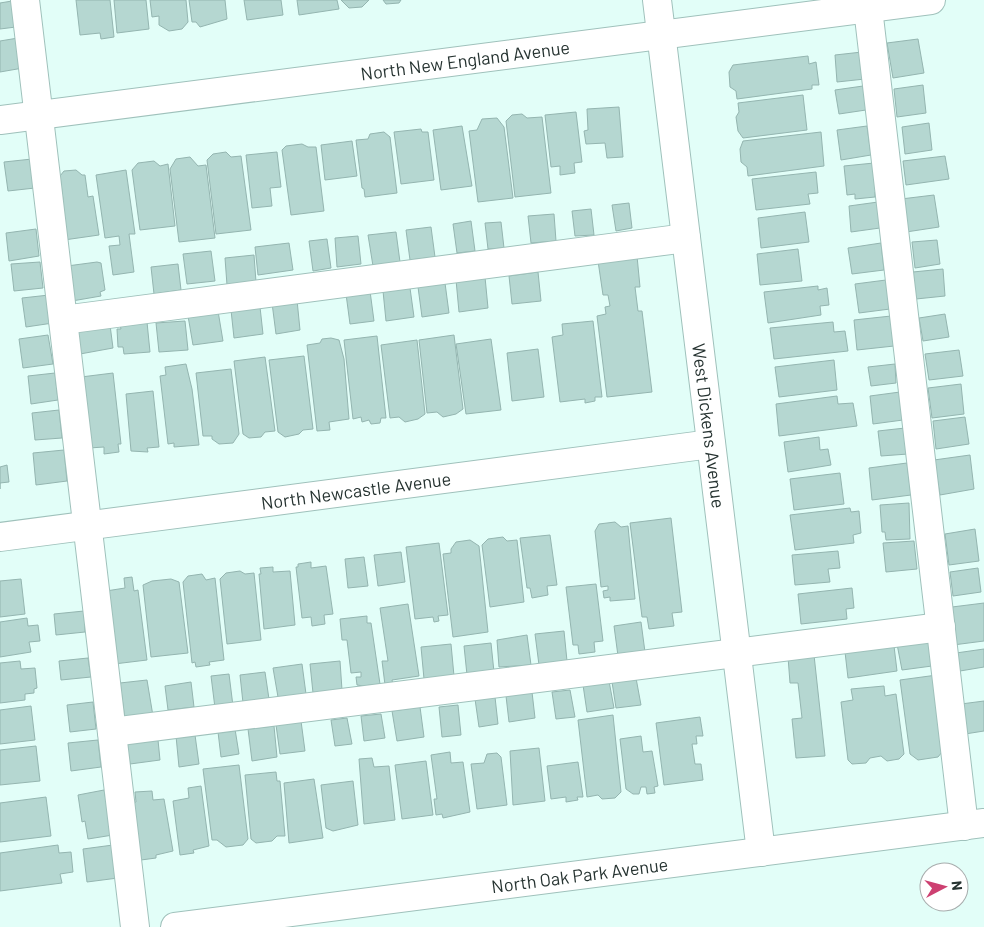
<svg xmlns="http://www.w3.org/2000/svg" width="984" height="927" viewBox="0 0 984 927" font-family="Barlow,sans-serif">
<rect width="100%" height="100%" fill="#e2fef8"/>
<path fill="#b5d7d1" stroke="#94b5b0" d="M 76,0 L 110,0 L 114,37 L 101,39 L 100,33 L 80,35 Z
M 114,0 L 146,0 L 149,29 L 117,33 Z
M 150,0 L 186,0 L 188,22 L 182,29 L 169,31 L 159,25 L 159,16 L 152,17 Z
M 189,0 L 225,0 L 227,19 L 200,27 L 196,22 L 192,22 Z
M 244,0 L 281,0 L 283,15 L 247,20 Z
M 297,0 L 337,0 L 339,9 L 299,15 Z
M 341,0 L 369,0 L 362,7 L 349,8 Z
M 383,0 L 401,0 L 399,3 L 386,4 Z
M 12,1 L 16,27 L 0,29 L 0,3 Z
M 18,38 L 23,68 L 0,72 L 0,41 Z
M 918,39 L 924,73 L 893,78 L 887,43 Z
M 862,52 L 865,79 L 837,82 L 835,55 Z
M 808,56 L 809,64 L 816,62 L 819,85 L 812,85 L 812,89 L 737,99 L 736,91 L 730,87 L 729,72 L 733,65 Z
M 923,85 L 926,113 L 897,117 L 894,89 Z
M 863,86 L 866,110 L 839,114 L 835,90 Z
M 803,95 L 807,130 L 743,138 L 738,131 L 736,117 L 739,112 L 738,103 Z
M 619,107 L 623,157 L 607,158 L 605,143 L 586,144 L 584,131 L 588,130 L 587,109 Z
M 576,112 L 582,162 L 574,163 L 575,173 L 560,175 L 560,166 L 551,167 L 545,115 Z
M 522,114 L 527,118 L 542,117 L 551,193 L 515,197 L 506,121 L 512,115 Z
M 497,118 L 504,127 L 513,198 L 478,202 L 469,131 L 477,130 L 482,119 Z
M 929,123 L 932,150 L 905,154 L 902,127 Z
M 462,126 L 472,186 L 441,190 L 433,130 Z
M 867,126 L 871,155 L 841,160 L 837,130 Z
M 421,129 L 422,132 L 428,132 L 434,180 L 401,184 L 394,132 Z
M 384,132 L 390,137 L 397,193 L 365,197 L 364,189 L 362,188 L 356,140 L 368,139 L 370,134 Z
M 821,132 L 824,166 L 748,176 L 747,167 L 741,162 L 740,149 L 743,141 Z
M 352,141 L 357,176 L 325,180 L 321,145 Z
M 302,144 L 308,147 L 316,147 L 324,211 L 291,215 L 282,150 L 286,146 Z
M 226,152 L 231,157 L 241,156 L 251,230 L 216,234 L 207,160 L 213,154 Z
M 277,152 L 281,187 L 270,188 L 272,206 L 252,208 L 246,155 Z
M 945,156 L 949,179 L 906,185 L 903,161 Z
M 190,157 L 198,166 L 206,165 L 215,238 L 179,242 L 170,169 L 176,159 Z
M 32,159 L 35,188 L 8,191 L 4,162 Z
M 154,161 L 160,166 L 168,164 L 175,226 L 140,230 L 132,170 L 138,163 Z
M 874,163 L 877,191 L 875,192 L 875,197 L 855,199 L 855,194 L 847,195 L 844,166 Z
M 76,170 L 82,175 L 85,175 L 88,197 L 93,196 L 99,235 L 64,240 L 60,200 L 63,200 L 60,176 L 64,171 Z
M 126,170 L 135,234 L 129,234 L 134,272 L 113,275 L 109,246 L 120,245 L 119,236 L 105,238 L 96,175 Z
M 816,172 L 818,193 L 808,194 L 810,204 L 756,210 L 752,179 Z
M 934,195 L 939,227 L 906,232 L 901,199 Z
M 878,202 L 880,228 L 851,232 L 849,206 Z
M 629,203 L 632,228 L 616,231 L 612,205 Z
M 591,209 L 594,235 L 575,236 L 572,211 Z
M 805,212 L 809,242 L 761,248 L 758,218 Z
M 554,214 L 556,241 L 531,243 L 528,216 Z
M 471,221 L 475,251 L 457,253 L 453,224 Z
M 501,222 L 504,248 L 488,249 L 485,223 Z
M 431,227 L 435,257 L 410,260 L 406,230 Z
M 36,229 L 39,256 L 9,261 L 6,233 Z
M 396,232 L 400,262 L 373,266 L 368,235 Z
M 358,236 L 361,264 L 337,267 L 335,238 Z
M 327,239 L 331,268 L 313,271 L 309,241 Z
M 937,240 L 940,264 L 915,268 L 912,242 Z
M 289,243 L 293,270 L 258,275 L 255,247 Z
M 881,243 L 884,270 L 852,274 L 848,248 Z
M 798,249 L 802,281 L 760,285 L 757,254 Z
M 211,251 L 215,281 L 187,284 L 183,254 Z
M 254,255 L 256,282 L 227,285 L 225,258 Z
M 637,256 L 640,287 L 635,287 L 638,311 L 642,311 L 652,392 L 607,397 L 597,316 L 606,314 L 605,307 L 610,306 L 608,295 L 603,295 L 598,261 Z
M 40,262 L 43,288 L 14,291 L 11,264 Z
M 97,262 L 101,263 L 105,290 L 100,292 L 101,296 L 72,301 L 67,266 Z
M 178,264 L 181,290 L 154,294 L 151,267 Z
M 943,269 L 945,296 L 916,299 L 913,272 Z
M 538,272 L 541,301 L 512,304 L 509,276 Z
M 485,277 L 488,308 L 459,312 L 456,280 Z
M 886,280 L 890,309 L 859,313 L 855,284 Z
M 445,283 L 449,313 L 422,317 L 418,287 Z
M 818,286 L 818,290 L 827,288 L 829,305 L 820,306 L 821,315 L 768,323 L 764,292 Z
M 410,288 L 414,317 L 386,321 L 383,291 Z
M 370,291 L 374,321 L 350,324 L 346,294 Z
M 49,295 L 53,323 L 26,327 L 22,298 Z
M 297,300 L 300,330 L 276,334 L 272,303 Z
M 260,307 L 263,334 L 234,338 L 231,310 Z
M 218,311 L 223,341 L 193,345 L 188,316 Z
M 945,314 L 949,337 L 923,341 L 919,318 Z
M 891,316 L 894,346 L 857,350 L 854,320 Z
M 185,321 L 188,350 L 159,352 L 156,323 Z
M 593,321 L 602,397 L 595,397 L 595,401 L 585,403 L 585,399 L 560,402 L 552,337 L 563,335 L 562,324 Z
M 147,322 L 150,352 L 124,354 L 123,347 L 118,347 L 117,329 L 121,329 L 120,325 Z
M 833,322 L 834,332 L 845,331 L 848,351 L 774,359 L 770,328 Z
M 110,325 L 113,348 L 80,354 L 77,327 Z
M 48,335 L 53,364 L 23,368 L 19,339 Z
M 454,335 L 463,409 L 456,414 L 443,417 L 437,412 L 427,413 L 419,340 Z
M 377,336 L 386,418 L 381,418 L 380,423 L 371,424 L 369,420 L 362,422 L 361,417 L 353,419 L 344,340 Z
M 331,338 L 339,340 L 344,359 L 349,419 L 329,422 L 330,430 L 317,431 L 307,345 L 320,343 L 322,339 Z
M 491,339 L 501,410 L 466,414 L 456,344 Z
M 417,340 L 425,414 L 418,419 L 405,422 L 399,417 L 390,418 L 381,345 Z
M 538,349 L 544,397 L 512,401 L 507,353 Z
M 959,350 L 963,376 L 929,380 L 925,354 Z
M 304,356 L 313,429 L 303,430 L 299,434 L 285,437 L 278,432 L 269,360 Z
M 265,357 L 275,431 L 265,432 L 261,437 L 249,438 L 243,434 L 234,361 Z
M 834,360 L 837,390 L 779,397 L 775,367 Z
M 186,364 L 192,389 L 199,445 L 174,447 L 174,443 L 168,444 L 160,376 L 166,375 L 165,367 Z
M 895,364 L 896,383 L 871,386 L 868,367 Z
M 231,369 L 239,434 L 233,443 L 219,444 L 212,439 L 212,436 L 203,436 L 196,373 Z
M 55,373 L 58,400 L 31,404 L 28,376 Z
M 113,373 L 121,444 L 118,444 L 119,452 L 104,454 L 104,447 L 89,448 L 81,377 Z
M 961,384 L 964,414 L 932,418 L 928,388 Z
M 153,391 L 159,447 L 147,448 L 148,452 L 131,451 L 126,394 Z
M 900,392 L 903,420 L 873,424 L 870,396 Z
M 837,396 L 838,404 L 853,403 L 857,426 L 779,436 L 776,404 Z
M 59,410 L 62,438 L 35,440 L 32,413 Z
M 965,417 L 969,444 L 936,449 L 933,421 Z
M 905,428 L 908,454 L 881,456 L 878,431 Z
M 819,437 L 820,450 L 828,449 L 831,465 L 788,472 L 784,442 Z
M 64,450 L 67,481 L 36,485 L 33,453 Z
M 970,455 L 974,489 L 940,495 L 934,460 Z
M 907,463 L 911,495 L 872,500 L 869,468 Z
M 7,465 L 9,482 L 0,483 L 0,489 L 0,467 Z
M 840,473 L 844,504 L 794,510 L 790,479 Z
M 909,503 L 910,539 L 886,540 L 885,532 L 882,532 L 880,505 Z
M 850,508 L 851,512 L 859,511 L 861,533 L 853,535 L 854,543 L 795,550 L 790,515 Z
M 671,518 L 682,612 L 672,613 L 674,626 L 649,629 L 647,617 L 642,617 L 630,523 Z
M 615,522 L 621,527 L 628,526 L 635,599 L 610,601 L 610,597 L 604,598 L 603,591 L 608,590 L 608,586 L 601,587 L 595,531 L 599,524 Z
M 975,529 L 979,561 L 949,565 L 945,534 Z
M 550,535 L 557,585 L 547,586 L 548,595 L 532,598 L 530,588 L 527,588 L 520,538 Z
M 503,537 L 507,541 L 517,540 L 524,602 L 490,607 L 482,545 L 488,539 Z
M 470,540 L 479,546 L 488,632 L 453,637 L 443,554 L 451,553 L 451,549 L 456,542 Z
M 914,541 L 917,569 L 886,572 L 883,543 Z
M 439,543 L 448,615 L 438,616 L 439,621 L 434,622 L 433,617 L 415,619 L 406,547 Z
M 838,551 L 840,568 L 828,569 L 830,582 L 795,585 L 792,555 Z
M 401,552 L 405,582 L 378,586 L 374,555 Z
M 364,557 L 368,586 L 348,588 L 345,559 Z
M 311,562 L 311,568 L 326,566 L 333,614 L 324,615 L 325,624 L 312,626 L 311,617 L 302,618 L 296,567 L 298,567 L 298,564 Z
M 273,567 L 273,572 L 290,571 L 295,625 L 264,629 L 259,574 L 261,574 L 260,568 Z
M 978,568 L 981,592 L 953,596 L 950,572 Z
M 240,571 L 245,574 L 254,573 L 261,640 L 227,644 L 220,579 L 226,573 Z
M 202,574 L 206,580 L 215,578 L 224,660 L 209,662 L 210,665 L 196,667 L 195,662 L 192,663 L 183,582 L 188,576 Z
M 132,577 L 134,591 L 138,590 L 147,660 L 114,664 L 106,591 L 125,588 L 124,578 Z
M 21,579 L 25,614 L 0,617 L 0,581 Z
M 171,579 L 179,582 L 188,653 L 151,657 L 143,585 L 152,581 Z
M 596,584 L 603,641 L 594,642 L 595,652 L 579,654 L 578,645 L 573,645 L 566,587 Z
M 852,588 L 854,608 L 846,609 L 847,619 L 801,624 L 798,594 Z
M 984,603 L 984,641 L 953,645 L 952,631 L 955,631 L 952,607 Z
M 408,604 L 419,676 L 392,680 L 393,685 L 385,685 L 382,661 L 388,661 L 380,608 Z
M 84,611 L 85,632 L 56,635 L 54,614 Z
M 367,616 L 367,623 L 371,623 L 380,684 L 363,686 L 357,685 L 356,677 L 361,677 L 361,672 L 351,673 L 347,640 L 342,640 L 340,619 Z
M 27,618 L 28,626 L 38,625 L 40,641 L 29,642 L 31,652 L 0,657 L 0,622 Z
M 641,622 L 645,652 L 618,656 L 614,626 Z
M 564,631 L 567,661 L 539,665 L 535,634 Z
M 527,635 L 531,665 L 499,667 L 497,640 Z
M 929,639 L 932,666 L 902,670 L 897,644 Z
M 491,643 L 494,672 L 467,675 L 464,646 Z
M 451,644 L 454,676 L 424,679 L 421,647 Z
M 894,646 L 897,671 L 848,678 L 845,652 Z
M 984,649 L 984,667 L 960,671 L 956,653 Z
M 814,655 L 825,756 L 796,758 L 792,719 L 802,718 L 798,683 L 790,683 L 788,657 Z
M 88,658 L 91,677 L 61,680 L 59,661 Z
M 20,661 L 21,669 L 35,668 L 37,688 L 34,689 L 34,693 L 25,694 L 25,700 L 0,703 L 0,663 Z
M 340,661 L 342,690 L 313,693 L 310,664 Z
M 302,664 L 306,694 L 278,697 L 273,668 Z
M 265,672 L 269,699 L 243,703 L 240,675 Z
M 229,674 L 233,706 L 215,708 L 211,676 Z
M 937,675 L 944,748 L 941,749 L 942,752 L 938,757 L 918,760 L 910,754 L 900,680 Z
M 636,678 L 641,705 L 616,708 L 612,682 Z
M 147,680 L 153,716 L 125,720 L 120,683 Z
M 609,681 L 614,708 L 587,712 L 583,685 Z
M 191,682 L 194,707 L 168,710 L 165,686 Z
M 884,686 L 885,696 L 896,694 L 904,754 L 899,759 L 887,761 L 881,756 L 870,758 L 866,763 L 852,764 L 848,760 L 841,702 L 853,700 L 851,689 Z
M 570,690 L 575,717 L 556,719 L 552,692 Z
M 532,692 L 535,718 L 509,722 L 506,696 Z
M 495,697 L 498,724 L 479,727 L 475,699 Z
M 984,701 L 984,731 L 965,734 L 961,704 Z
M 93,702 L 96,729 L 70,732 L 67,705 Z
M 458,705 L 461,735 L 442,737 L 439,707 Z
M 31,706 L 35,740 L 0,744 L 0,710 Z
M 420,707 L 424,737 L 397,741 L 392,711 Z
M 381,714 L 385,738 L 364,741 L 361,716 Z
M 613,715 L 621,792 L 615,798 L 602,799 L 598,795 L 587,797 L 578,720 Z
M 700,717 L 703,736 L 696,736 L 697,744 L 692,744 L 695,764 L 701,764 L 703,780 L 664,785 L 656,723 Z
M 347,718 L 352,744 L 335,746 L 331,720 Z
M 301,721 L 305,751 L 280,754 L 276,725 Z
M 274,726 L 277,757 L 252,761 L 248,729 Z
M 235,729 L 239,754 L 221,757 L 218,732 Z
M 195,735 L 199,764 L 179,767 L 176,736 Z
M 641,736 L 643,752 L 652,751 L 658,786 L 654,787 L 655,793 L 647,794 L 646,787 L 641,787 L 639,794 L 633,794 L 626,789 L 620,739 Z
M 98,740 L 101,767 L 71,771 L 68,743 Z
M 158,740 L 160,760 L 130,764 L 127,743 Z
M 36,746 L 40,781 L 0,785 L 0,750 Z
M 539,748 L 545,801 L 513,805 L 510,751 Z
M 450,752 L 451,763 L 463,762 L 470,812 L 443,818 L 442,814 L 436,815 L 434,799 L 437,799 L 431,755 Z
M 497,753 L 501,757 L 507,805 L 477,809 L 471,764 L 484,763 L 487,754 Z
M 372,758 L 374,767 L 389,766 L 395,820 L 364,824 L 359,759 Z
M 426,761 L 433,815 L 402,819 L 395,765 Z
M 578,762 L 583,797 L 577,797 L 578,800 L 566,802 L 566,797 L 551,799 L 547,766 Z
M 239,765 L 248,839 L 243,845 L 226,847 L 217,840 L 212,840 L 203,769 Z
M 276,772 L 277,781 L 280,781 L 285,836 L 277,836 L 272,841 L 256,843 L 251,839 L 245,775 Z
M 314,779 L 323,838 L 289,843 L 284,783 Z
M 353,781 L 358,825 L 333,831 L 326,828 L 321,785 Z
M 201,786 L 209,846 L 193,850 L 194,853 L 180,855 L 173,801 L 189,798 L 188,788 Z
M 104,790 L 113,835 L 88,839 L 85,821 L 82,822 L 78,795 Z
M 152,791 L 153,800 L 164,799 L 173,851 L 156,855 L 156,858 L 141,860 L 141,858 L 138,858 L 132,803 L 136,802 L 135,792 Z
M 46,797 L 51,836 L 0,842 L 0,803 Z
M 58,845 L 59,853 L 71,852 L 73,872 L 60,874 L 62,883 L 0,891 L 0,853 Z
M 113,845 L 118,878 L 87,882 L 83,849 Z"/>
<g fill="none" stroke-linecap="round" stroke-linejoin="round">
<g stroke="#9fc1bb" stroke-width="30">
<g id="minor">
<path d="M 25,0 L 135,927"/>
<path id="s1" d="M 657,0 L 761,852"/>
<path d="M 867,0 L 964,826"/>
<path id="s2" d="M 0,120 L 931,0"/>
<path d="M 63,320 L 686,238"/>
<path id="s3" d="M 0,537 L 711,444"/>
<path d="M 112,732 L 941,627"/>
<path id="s4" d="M 175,927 L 984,823"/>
</g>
</g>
<use href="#minor" stroke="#fff" stroke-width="28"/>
</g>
<g text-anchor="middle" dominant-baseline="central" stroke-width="4.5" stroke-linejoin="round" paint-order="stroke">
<g font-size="18" fill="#263331" stroke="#fff">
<text stroke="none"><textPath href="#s2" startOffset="469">North New England Avenue</textPath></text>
<text stroke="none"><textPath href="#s1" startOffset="429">West Dickens Avenue</textPath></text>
<text stroke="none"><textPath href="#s3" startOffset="359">North Newcastle Avenue</textPath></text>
<text stroke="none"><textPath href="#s4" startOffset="408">North Oak Park Avenue</textPath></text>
</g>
</g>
<g transform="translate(944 887) rotate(84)"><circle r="24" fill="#ffffff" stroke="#a8adad"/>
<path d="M0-4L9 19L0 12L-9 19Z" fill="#cd4071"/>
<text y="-8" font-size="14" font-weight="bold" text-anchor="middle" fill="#263331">N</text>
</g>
</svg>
